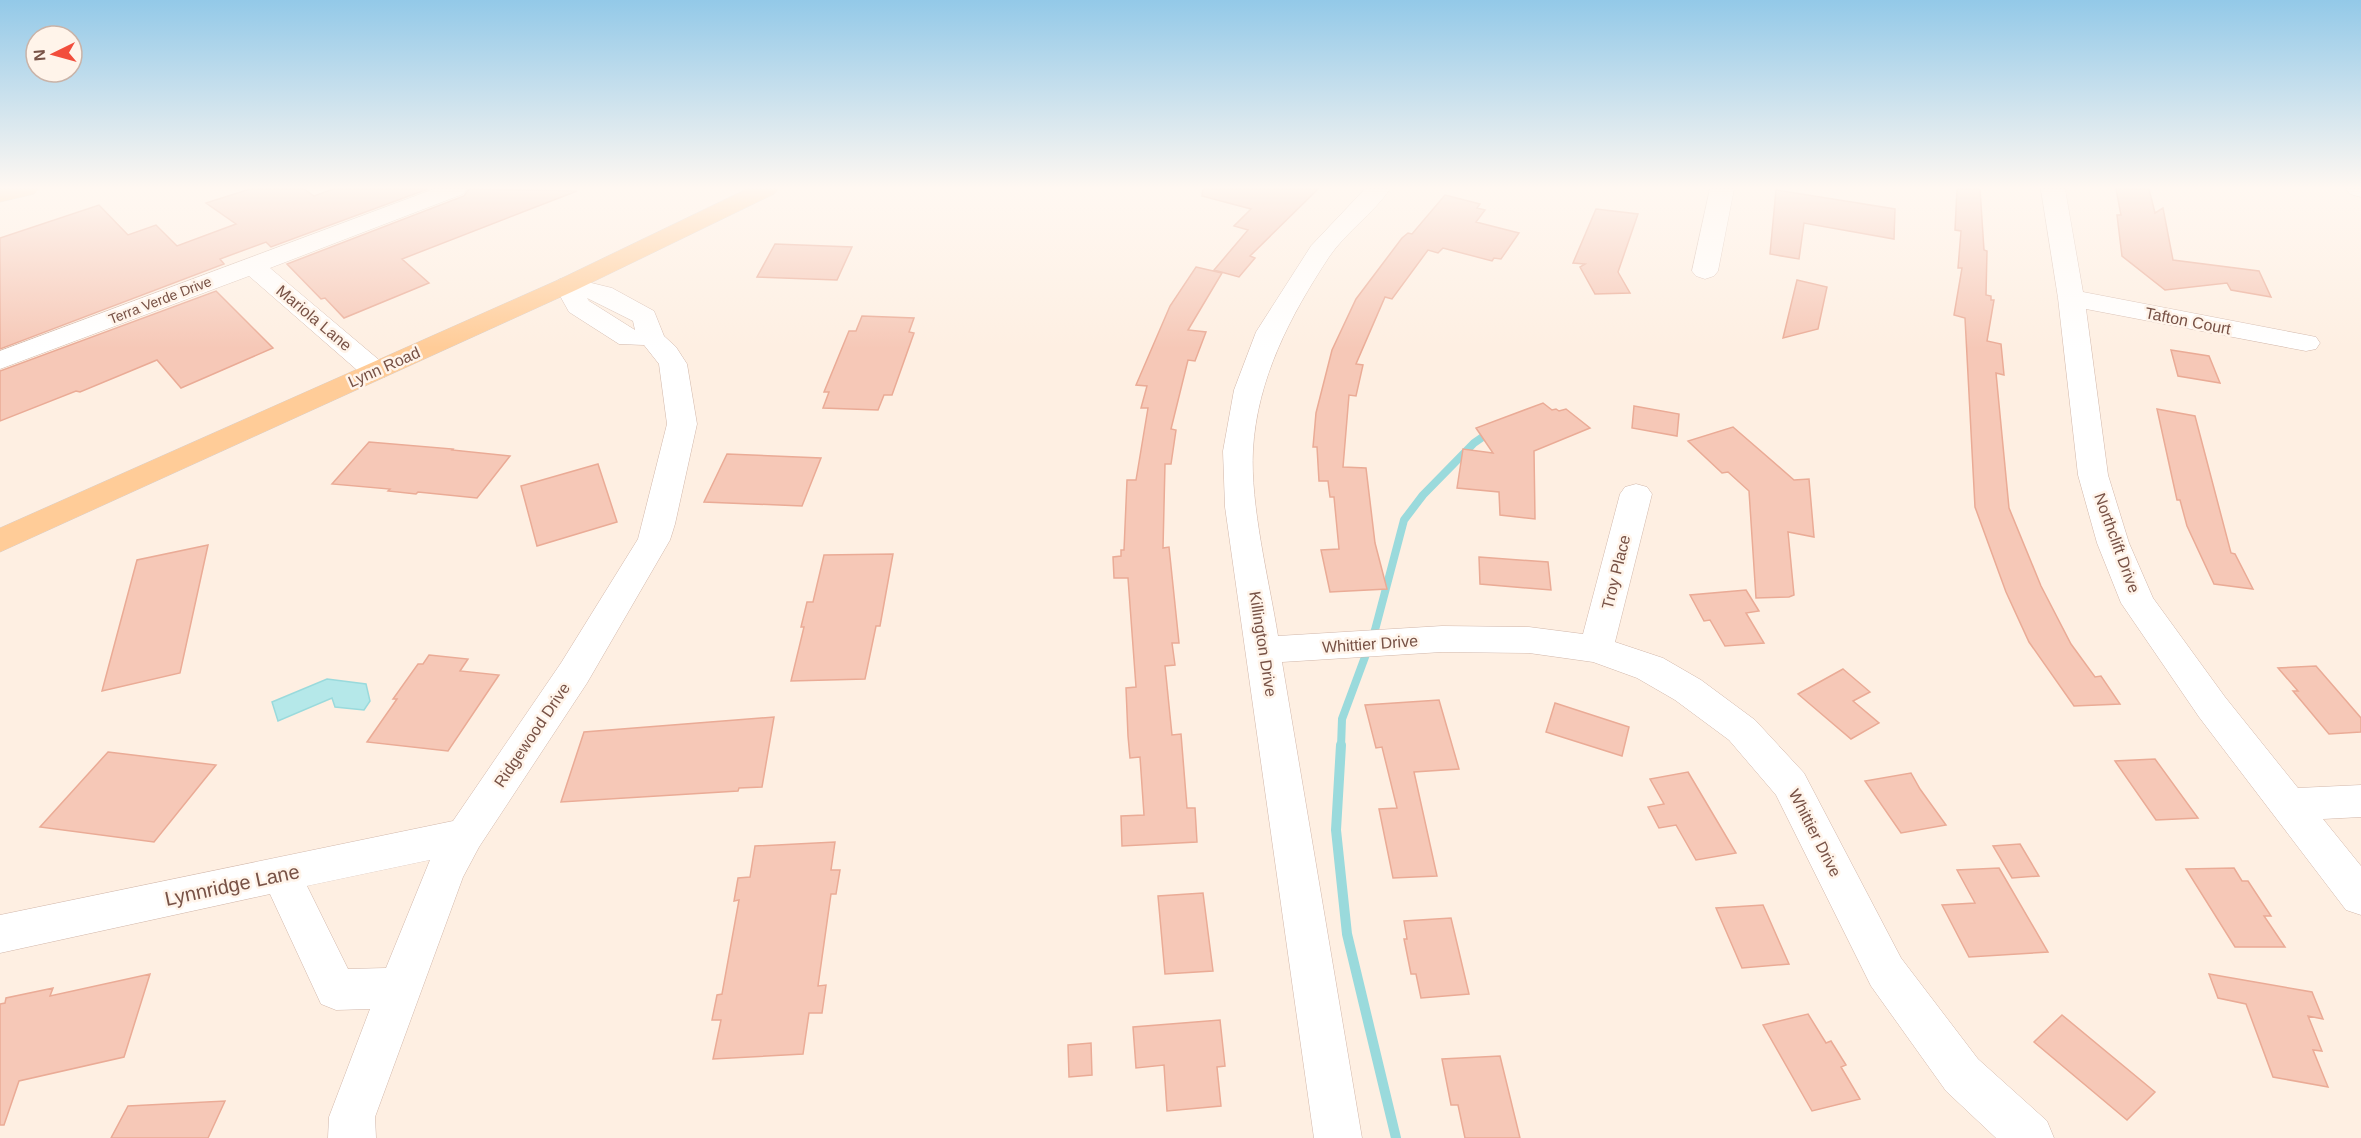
<svg xmlns="http://www.w3.org/2000/svg" width="2361" height="1138" viewBox="0 0 2361 1138" font-family="Helvetica,sans-serif">
<rect width="100%" height="100%" fill="#feefe2"/>
<path fill="#b5e8e9" stroke="#9adadc" stroke-width="1.5" d="M 327,679 L 366,684 L 370,701 L 364,710 L 335,707 L 332,698 L 278,721 L 272,702 Z"/>
<g fill="none" stroke-linecap="round" stroke-linejoin="round">
<path stroke="#9adadc" stroke-width="7" d="M 1485,436 L 1492,431"/>
<path stroke="#9adadc" stroke-width="8" d="M 1341,747 L 1342,719 L 1375,630 L 1404,520 L 1423,495 L 1474,443 L 1487,434"/>
<path stroke="#9adadc" stroke-width="10" d="M 1341,745 L 1336,830 L 1347,934 L 1396,1138"/>
</g>
<path fill="#f6c8b7" stroke="#eaab96" stroke-width="1.5" d="M 250,189 L 304,189 L 314,196 L 333,189 L 428,189 L 271,247 L 266,242 L 220,259 L 224,264 L 0,349 L 0,238 L 99,205 L 128,235 L 156,225 L 177,246 L 236,224 L 206,203 Z
M 469,189 L 577,191 L 402,259 L 429,283 L 344,318 L 325,298 L 321,299 L 287,264 L 464,196 Z
M 1203,189 L 1318,189 L 1250,256 L 1255,258 L 1239,277 L 1214,270 L 1248,230 L 1234,226 L 1251,209 L 1202,196 Z
M 1957,189 L 1980,189 L 1984,250 L 1987,251 L 1986,295 L 1991,296 L 1991,300 L 1994,300 L 1987,341 L 2001,344 L 2004,375 L 1996,373 L 2009,508 L 2041,586 L 2071,644 L 2095,677 L 2101,676 L 2120,704 L 2074,706 L 2029,642 L 2006,592 L 1975,507 L 1965,318 L 1954,315 L 1962,268 L 1958,268 L 1961,231 L 1955,230 Z
M 2116,189 L 2149,189 L 2155,213 L 2163,208 L 2173,260 L 2259,271 L 2271,297 L 2231,290 L 2227,283 L 2165,290 L 2122,256 L 2117,215 L 2121,215 Z
M 1776,190 L 1895,209 L 1894,239 L 1804,223 L 1799,259 L 1770,254 Z
M 1445,195 L 1480,204 L 1477,208 L 1485,210 L 1476,222 L 1519,233 L 1501,259 L 1494,258 L 1492,261 L 1443,248 L 1438,253 L 1428,250 L 1392,299 L 1385,297 L 1356,364 L 1363,365 L 1356,396 L 1349,395 L 1343,467 L 1366,468 L 1375,543 L 1387,589 L 1330,592 L 1321,550 L 1339,549 L 1334,497 L 1330,497 L 1328,481 L 1319,481 L 1317,447 L 1313,447 L 1316,413 L 1332,350 L 1356,299 L 1402,238 L 1408,233 L 1412,234 Z
M 1596,209 L 1638,214 L 1618,272 L 1630,293 L 1595,294 L 1580,267 L 1585,264 L 1573,263 Z
M 775,244 L 852,247 L 837,280 L 757,277 Z
M 1196,267 L 1222,273 L 1188,330 L 1206,332 L 1195,361 L 1188,360 L 1171,429 L 1176,430 L 1171,464 L 1165,464 L 1163,548 L 1169,547 L 1179,643 L 1172,643 L 1175,665 L 1165,666 L 1172,735 L 1181,734 L 1187,808 L 1195,808 L 1197,842 L 1122,846 L 1121,816 L 1144,815 L 1140,757 L 1130,758 L 1128,736 L 1126,688 L 1136,687 L 1128,578 L 1114,578 L 1113,557 L 1121,556 L 1121,550 L 1124,550 L 1127,480 L 1136,480 L 1148,408 L 1141,408 L 1147,386 L 1136,385 L 1170,306 Z
M 1797,280 L 1827,287 L 1818,329 L 1783,338 Z
M 216,291 L 273,348 L 181,388 L 157,360 L 80,392 L 76,391 L 0,421 L 0,371 Z
M 862,316 L 914,318 L 909,332 L 914,333 L 892,395 L 884,395 L 878,410 L 823,408 L 829,392 L 824,392 L 849,331 L 856,331 Z
M 2171,350 L 2209,356 L 2220,383 L 2178,376 Z
M 1543,403 L 1552,410 L 1556,409 L 1559,411 L 1566,409 L 1590,428 L 1534,451 L 1535,519 L 1500,515 L 1499,492 L 1457,488 L 1463,449 L 1493,453 L 1476,428 Z
M 1634,406 L 1679,414 L 1677,436 L 1632,428 Z
M 2157,409 L 2195,416 L 2231,553 L 2235,554 L 2253,589 L 2214,584 L 2187,526 L 2180,500 L 2177,500 Z
M 1733,427 L 1794,480 L 1809,479 L 1814,537 L 1788,532 L 1794,595 L 1789,597 L 1756,598 L 1749,491 L 1728,472 L 1722,473 L 1688,441 Z
M 369,442 L 453,449 L 452,450 L 510,456 L 477,498 L 418,492 L 416,494 L 388,491 L 390,489 L 332,484 Z
M 727,454 L 821,458 L 802,506 L 704,502 Z
M 598,464 L 617,522 L 537,546 L 521,486 Z
M 208,545 L 180,673 L 102,691 L 137,560 Z
M 893,554 L 880,626 L 876,626 L 865,679 L 791,681 L 804,627 L 801,627 L 807,602 L 813,602 L 824,555 Z
M 1479,557 L 1548,562 L 1551,590 L 1480,584 Z
M 1746,590 L 1759,611 L 1746,613 L 1764,643 L 1725,646 L 1710,620 L 1704,621 L 1690,595 Z
M 429,655 L 468,659 L 460,671 L 499,675 L 448,751 L 367,742 L 397,699 L 393,699 L 418,664 L 423,664 Z
M 2316,666 L 2361,718 L 2361,732 L 2329,734 L 2293,691 L 2298,691 L 2278,668 Z
M 1843,669 L 1870,692 L 1853,701 L 1879,723 L 1851,739 L 1798,694 Z
M 1439,700 L 1459,769 L 1414,772 L 1437,876 L 1393,878 L 1379,809 L 1397,808 L 1382,747 L 1376,748 L 1365,705 Z
M 1555,703 L 1629,727 L 1622,756 L 1546,732 Z
M 774,717 L 762,787 L 739,788 L 738,791 L 561,802 L 584,732 Z
M 108,752 L 216,765 L 154,842 L 40,827 Z
M 2155,759 L 2198,818 L 2156,820 L 2115,761 Z
M 1688,772 L 1736,853 L 1696,860 L 1676,825 L 1659,828 L 1648,807 L 1664,804 L 1650,779 Z
M 1911,773 L 1920,789 L 1946,825 L 1901,833 L 1865,781 Z
M 835,842 L 831,870 L 840,870 L 836,894 L 831,894 L 818,986 L 826,985 L 822,1013 L 809,1013 L 803,1054 L 713,1059 L 721,1020 L 712,1020 L 717,995 L 722,994 L 739,900 L 734,901 L 738,878 L 750,877 L 755,846 Z
M 2020,844 L 2039,876 L 2012,878 L 1993,846 Z
M 1999,868 L 2048,952 L 1969,957 L 1942,905 L 1975,903 L 1957,870 Z
M 2234,868 L 2242,881 L 2248,881 L 2271,916 L 2264,916 L 2285,947 L 2235,947 L 2186,869 Z
M 1203,893 L 1213,971 L 1165,974 L 1158,896 Z
M 1763,905 L 1789,964 L 1742,968 L 1716,908 Z
M 1451,918 L 1469,994 L 1421,998 L 1416,974 L 1411,974 L 1404,939 L 1407,939 L 1404,921 Z
M 150,974 L 124,1057 L 19,1081 L 4,1125 L 0,1125 L 0,1004 L 5,1003 L 6,998 L 53,988 L 50,996 Z
M 2209,974 L 2312,992 L 2323,1019 L 2308,1016 L 2322,1051 L 2313,1050 L 2328,1087 L 2273,1077 L 2246,1004 L 2218,998 Z
M 1808,1014 L 1826,1043 L 1831,1041 L 1846,1065 L 1841,1067 L 1860,1099 L 1812,1111 L 1763,1025 Z
M 2062,1015 L 2155,1092 L 2127,1120 L 2034,1042 Z
M 1220,1020 L 1225,1066 L 1217,1067 L 1221,1106 L 1167,1111 L 1164,1065 L 1136,1068 L 1133,1027 Z
M 1091,1043 L 1092,1075 L 1069,1077 L 1068,1045 Z
M 1500,1056 L 1520,1138 L 1465,1138 L 1458,1105 L 1451,1105 L 1442,1059 Z
M 225,1101 L 208,1138 L 111,1138 L 128,1106 Z"/>
<g fill="none" stroke-linecap="round" stroke-linejoin="round">
<g stroke="#d2b7aa" stroke-width="1">
<path id="minor" d="M 434,189 L 467,189 L 463,194 L 270,268 L 385,365 L 389,371 L 385,377 L 375,379 L 365,377 L 249,276 L 0,369 L 0,351 Z
M 1365,189 L 1390,189 C 1373,214 1346,232 1329,257 C 1290,316 1257,379 1253,450 C 1250,505 1269,580 1278,636 L 1442,626 L 1529,627 L 1583,634 L 1620,494 L 1625,487 L 1636,484 L 1647,487 L 1652,494 L 1615,642 L 1663,658 L 1701,680 L 1755,720 L 1804,773 L 1901,958 L 1978,1059 L 2047,1121 L 2054,1138 L 1996,1138 L 1946,1091 L 1871,986 L 1776,795 L 1729,740 L 1675,700 L 1637,678 L 1593,662 L 1529,653 L 1442,652 L 1282,662 L 1362,1138 L 1314,1138 L 1225,507 L 1223,451 L 1234,390 L 1256,332 L 1311,246 Z
M 1710,189 L 1734,189 L 1718,271 L 1714,276 L 1705,279 L 1696,276 L 1692,271 Z
M 2041,189 L 2065,189 L 2083,292 L 2306,335 L 2316,337 L 2320,343 L 2316,349 L 2306,351 L 2086,309 L 2108,475 L 2129,543 L 2153,598 L 2225,697 L 2298,788 L 2361,785 L 2361,817 L 2323,819 L 2361,866 L 2361,915 L 2346,910 L 2199,717 L 2121,603 L 2097,543 L 2078,475 L 2058,298 Z
M 2346,189 L 2361,189 L 2361,197 L 2350,194 Z
M 567,277 L 612,288 L 654,311 L 664,336 L 676,347 L 687,364 L 697,424 L 675,524 L 670,540 L 587,683 L 479,847 L 463,877 L 375,1117 L 376,1138 L 328,1138 L 329,1117 L 370,1009 L 336,1010 L 321,1004 L 270,894 L 0,953 L 0,915 L 453,821 L 561,663 L 638,539 L 667,424 L 659,364 L 644,345 L 619,344 L 569,312 L 554,285 L 558,280 ZM 587,298 L 633,321 L 635,330 L 589,301 ZM 430,860 L 386,968 L 348,969 L 307,886 Z"/>
</g>
<g stroke="#d9cfcb" stroke-width="1">
<path id="major" d="M 0,189 L 38,189 L 34,194 L 0,202 Z
M 747,189 L 778,189 L 774,194 L 576,290 L 0,552 L 0,528 L 558,280 Z"/>
</g>
<use href="#minor" fill="#fff" fill-rule="evenodd"/>
<use href="#major" fill="#ffcc98" fill-rule="evenodd"/>
</g>
<linearGradient id="sky" x2="0" y2="1"><stop stop-color="#93c9e8"/><stop offset="0.54" stop-color="#fff8f2"/><stop offset="1" stop-color="#fff8f2" stop-opacity="0"/></linearGradient>
<rect width="2361" height="348" fill="url(#sky)"/>
<g text-anchor="middle" dominant-baseline="central" stroke-width="5" stroke-linejoin="round" paint-order="stroke">
<g font-size="14" fill="#785246" stroke="#fff4ea">
<text transform="translate(160 300) rotate(-21)">Terra Verde Drive</text>
</g>
<g font-size="16" fill="#785246" stroke="#fff4ea">
<text transform="translate(314 318) rotate(40)">Mariola Lane</text>
<text transform="translate(2188 321) rotate(11)">Tafton Court</text>
<text transform="translate(384 367) rotate(-24)">Lynn Road</text>
<text transform="translate(2117 543) rotate(70)">Northclift Drive</text>
<text transform="translate(1616 572) rotate(-76)">Troy Place</text>
<text transform="translate(1263 644) rotate(81)">Killington Drive</text>
<text transform="translate(1370 644) rotate(-4)">Whittier Drive</text>
<text transform="translate(532 735) rotate(-56)">Ridgewood Drive</text>
<text transform="translate(1815 833) rotate(63)">Whittier Drive</text>
</g>
<g font-size="20" fill="#785246" stroke="#fff4ea">
<text transform="translate(232 885) rotate(-12)">Lynnridge Lane</text>
</g>
</g>
<g transform="translate(54 54) rotate(265)"><circle r="28" fill="#fff4ea" stroke="#c9b3a8" stroke-width="1.5"/>
<path d="M0-4.5L10 22L0 15L-10 22Z" fill="#f24e3c"/>
<text y="-9" font-size="16" font-weight="bold" text-anchor="middle" fill="#785246">N</text>
</g>
</svg>
